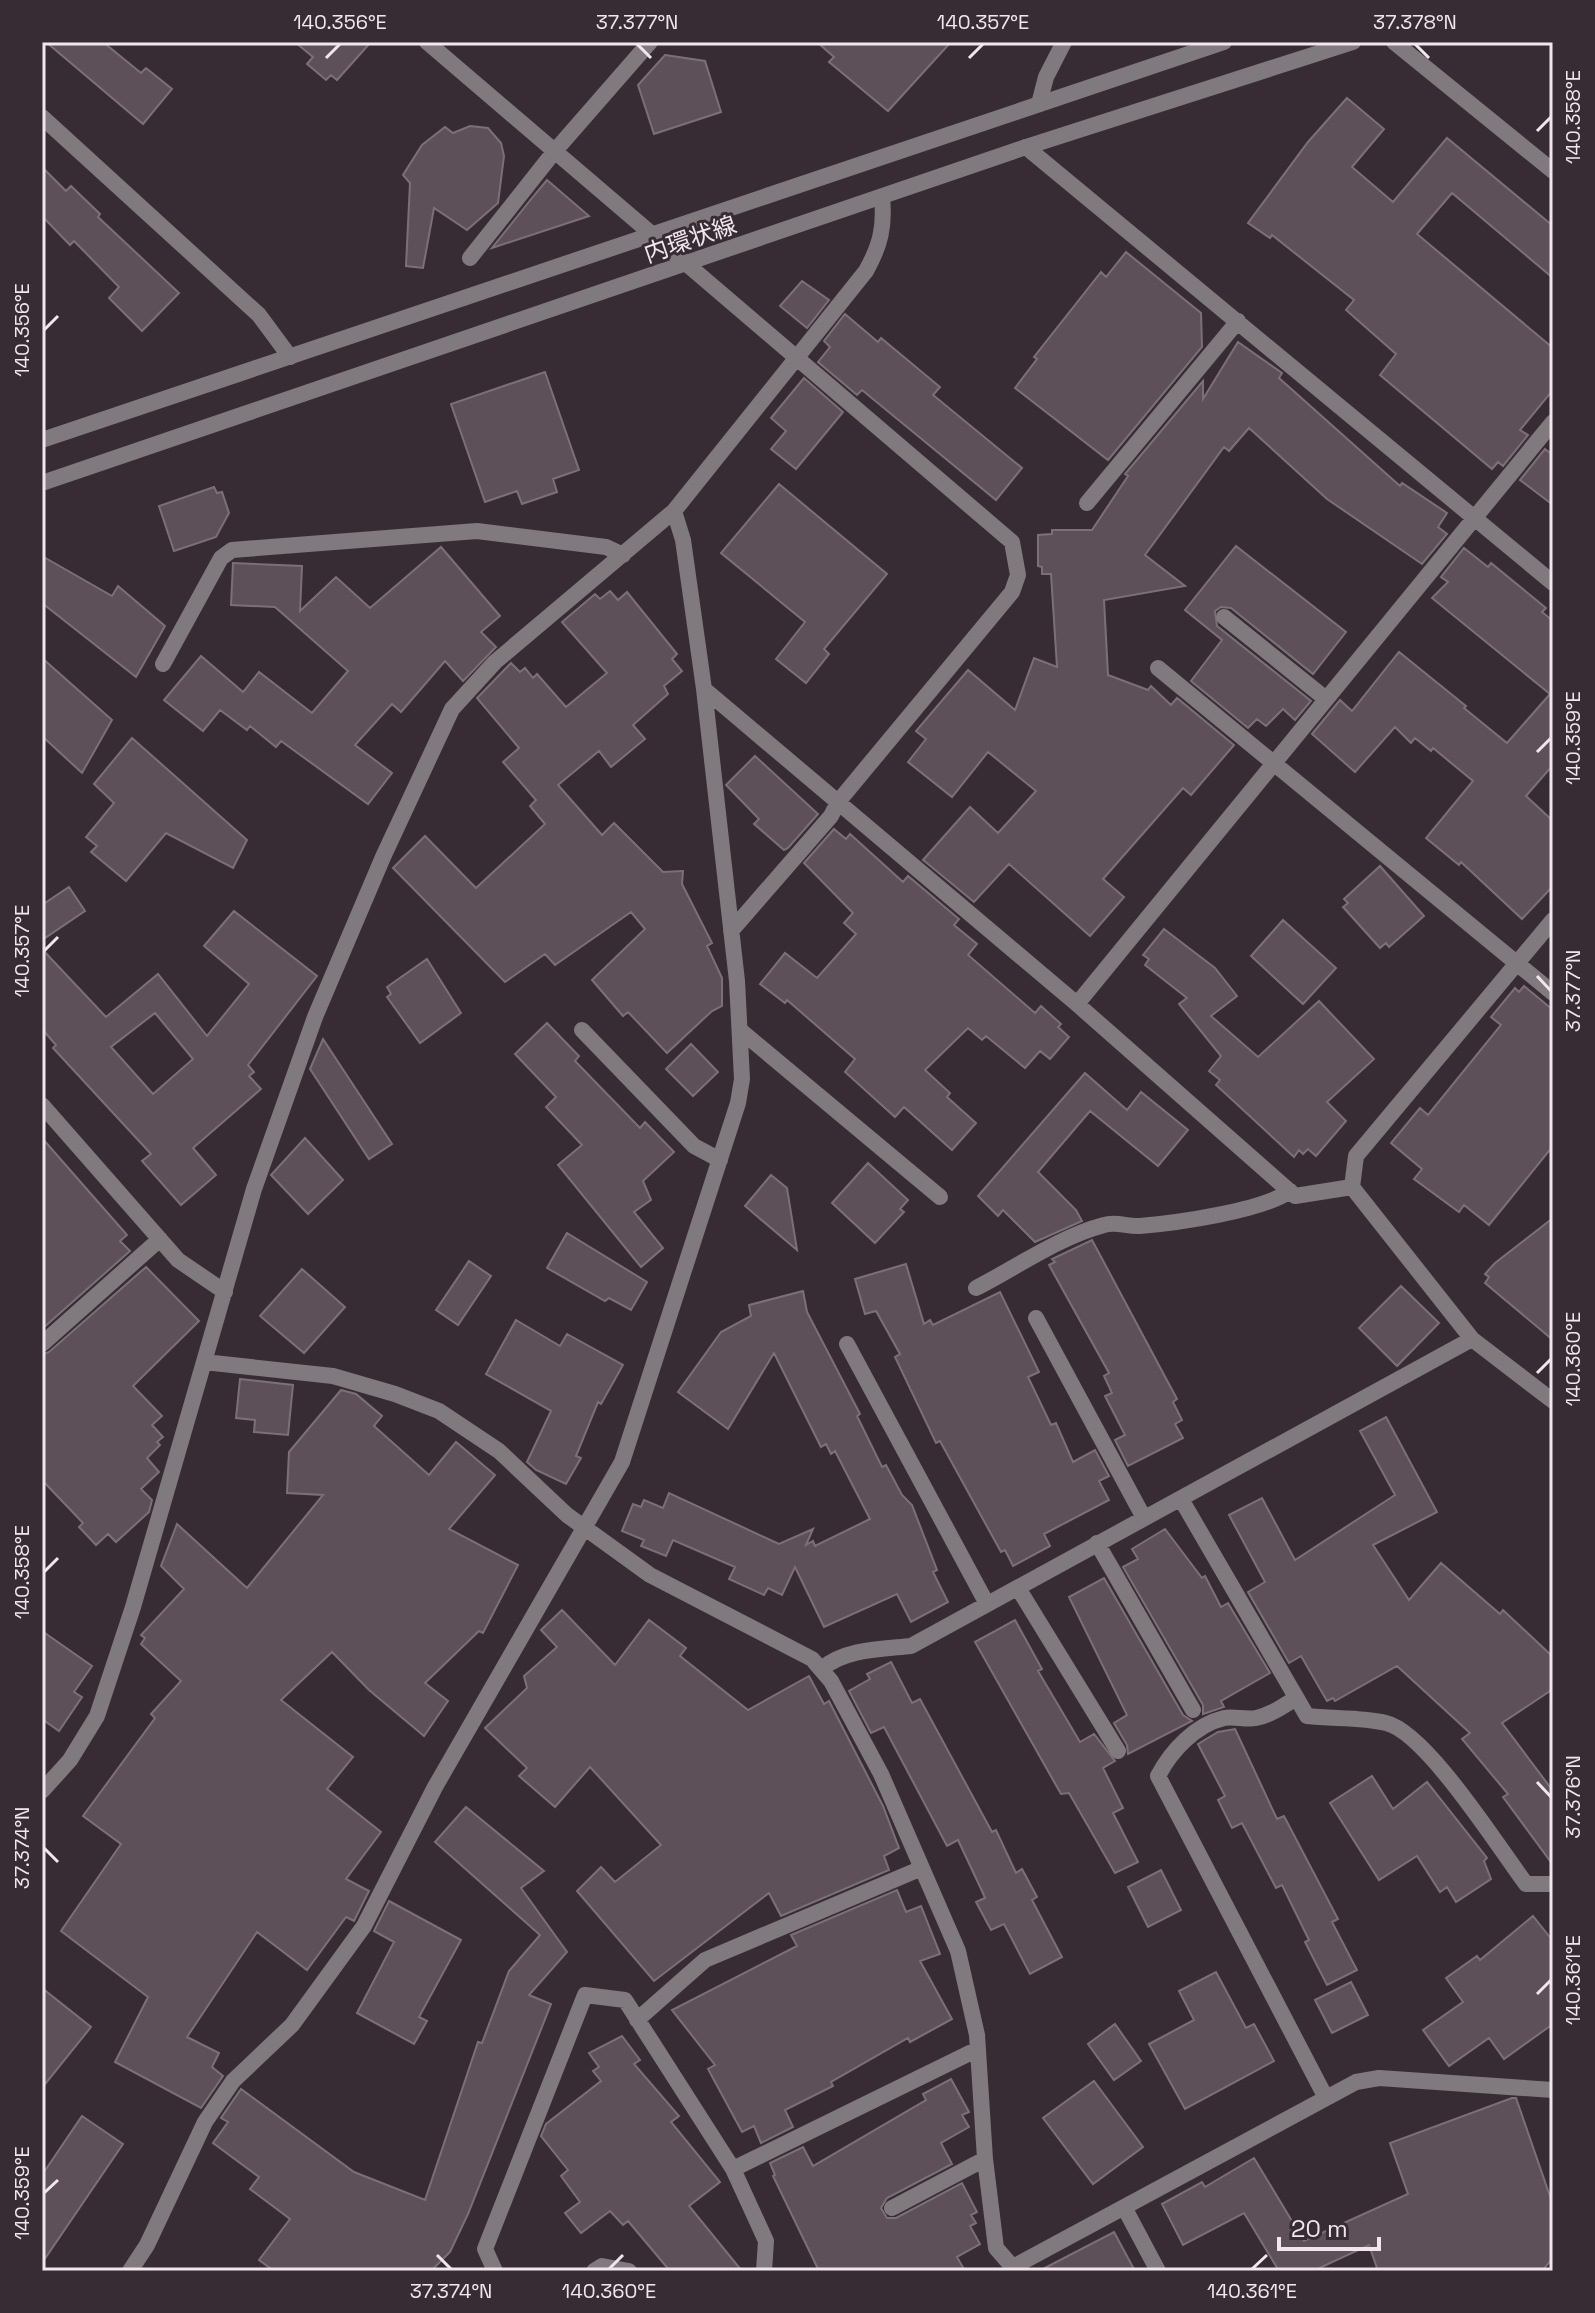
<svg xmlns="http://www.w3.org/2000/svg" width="1595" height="2313" viewBox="0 0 1595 2313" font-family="'Space Grotesk','Noto Sans JP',sans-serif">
<rect width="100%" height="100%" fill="#382c34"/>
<path fill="#5d5058" stroke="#7d6f77" stroke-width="2" fill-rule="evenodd" d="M 46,42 L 103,42 L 141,73 L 146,68 L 172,89 L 143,124 Z
M 295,42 L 371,42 L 337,80 L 331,75 L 326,80 L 307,64 L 313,57 Z
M 817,42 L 951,42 L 888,111 L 829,62 L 834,57 Z
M 665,55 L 705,61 L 721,112 L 654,134 L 638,85 Z
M 1347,98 L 1384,129 L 1352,167 L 1393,202 L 1447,138 L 1553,226 L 1553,278 L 1452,193 L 1417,234 L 1553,348 L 1553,390 L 1520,430 L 1528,435 L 1503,466 L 1498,462 L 1492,469 L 1380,375 L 1396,354 L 1346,310 L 1354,300 L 1272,235 L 1270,238 L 1248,223 L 1308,142 Z
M 470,126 L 488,128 L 501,143 L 504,156 L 498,203 L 467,230 L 434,208 L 423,268 L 406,266 L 410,183 L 403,175 L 422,145 L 445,127 L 453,133 Z
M 42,167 L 66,191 L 71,186 L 100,214 L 98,217 L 179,293 L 142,331 L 109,298 L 119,287 L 74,241 L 70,245 L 42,216 Z
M 547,180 L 589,216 L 492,248 L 532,198 Z
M 1126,252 L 1201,313 L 1202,347 L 1108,460 L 1015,388 L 1037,359 L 1034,357 L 1101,272 L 1106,277 Z
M 802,281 L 829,300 L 807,328 L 780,306 Z
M 845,314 L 878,342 L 881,338 L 940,387 L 933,395 L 1022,468 L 996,500 L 862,390 L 857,395 L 818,362 L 830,347 L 824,341 Z
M 1238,342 L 1282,373 L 1279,378 L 1400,486 L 1402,483 L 1447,513 L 1438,527 L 1447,534 L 1422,564 L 1327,499 L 1249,428 L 1229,451 L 1224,447 L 1145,555 L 1185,586 L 1104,600 L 1108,675 L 1148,690 L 1151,686 L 1171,705 L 1177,698 L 1234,745 L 1191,795 L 1183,788 L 1103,879 L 1124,897 L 1090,936 L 1009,864 L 974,902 L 923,860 L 970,807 L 998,833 L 1036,791 L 988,752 L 952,797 L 908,762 L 926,739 L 916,731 L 968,670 L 1015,710 L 1034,658 L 1057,667 L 1051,574 L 1042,574 L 1042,567 L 1038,566 L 1038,535 L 1052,534 L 1052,530 L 1092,530 L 1128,476 L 1125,474 L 1203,381 L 1203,399 Z
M 545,372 L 579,470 L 553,479 L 557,492 L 522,504 L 517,491 L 485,502 L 451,404 Z
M 804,378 L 843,412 L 796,469 L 771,449 L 786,431 L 771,418 Z
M 1545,449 L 1553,455 L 1553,505 L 1520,480 Z
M 779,484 L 887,574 L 824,649 L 829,654 L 806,683 L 776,659 L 805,622 L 721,553 Z
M 214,487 L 217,493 L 222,492 L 229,513 L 216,537 L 174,551 L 159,506 Z
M 1236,546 L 1346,632 L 1313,674 L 1231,608 L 1221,607 L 1215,611 L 1217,626 L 1311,701 L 1295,720 L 1283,709 L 1266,726 L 1257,719 L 1248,728 L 1191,681 L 1222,640 L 1185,610 Z
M 441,547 L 500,616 L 481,632 L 496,647 L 463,681 L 445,661 L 401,712 L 392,704 L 355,745 L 392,773 L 368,804 L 281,741 L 276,747 L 250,726 L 247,730 L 220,710 L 203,731 L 164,700 L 201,656 L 243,692 L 259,672 L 312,713 L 348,671 L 275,607 L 231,605 L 233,563 L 302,566 L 300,611 L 336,577 L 370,608 Z
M 1464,548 L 1488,567 L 1491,563 L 1546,608 L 1542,612 L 1553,621 L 1553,765 L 1526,796 L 1553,821 L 1553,886 L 1522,919 L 1461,862 L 1459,865 L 1426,838 L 1473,781 L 1433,748 L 1431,751 L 1415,738 L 1411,743 L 1395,727 L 1355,772 L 1312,734 L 1340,700 L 1352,711 L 1399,652 L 1466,706 L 1464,708 L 1507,743 L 1550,694 L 1432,598 L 1448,582 L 1441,577 Z
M 42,556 L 112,596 L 118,586 L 165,626 L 136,677 L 42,603 Z
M 610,591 L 618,600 L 627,592 L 677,654 L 672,659 L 682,671 L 664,686 L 668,694 L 633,725 L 645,739 L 611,767 L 599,751 L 558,785 L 602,835 L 614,823 L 663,872 L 683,871 L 682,884 L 712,943 L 707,946 L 722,978 L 722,1006 L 712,1011 L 667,1053 L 628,1012 L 623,1016 L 592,980 L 645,929 L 631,912 L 555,965 L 545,954 L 505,982 L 393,868 L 425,836 L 476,888 L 545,824 L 530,806 L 536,800 L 503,762 L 519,748 L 477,698 L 511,663 L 520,672 L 525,668 L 533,678 L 537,674 L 566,707 L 607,673 L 562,622 L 595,594 L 600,599 Z
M 42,658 L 112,720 L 82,773 L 42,736 Z
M 132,738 L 247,840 L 233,868 L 166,833 L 126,881 L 91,852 L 97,846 L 86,837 L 114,803 L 94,784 Z
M 755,756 L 818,814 L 788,848 L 784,850 L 754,824 L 759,819 L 726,785 Z
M 834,829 L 846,839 L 850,834 L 903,882 L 908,876 L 959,919 L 954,925 L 977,944 L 968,955 L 1035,1013 L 1041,1006 L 1061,1024 L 1058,1027 L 1069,1037 L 1050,1059 L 1040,1051 L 1025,1068 L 986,1036 L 982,1040 L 968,1028 L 925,1070 L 950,1093 L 947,1097 L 976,1123 L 952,1150 L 904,1107 L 895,1117 L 845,1072 L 855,1059 L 787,1000 L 785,1003 L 760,984 L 785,953 L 817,978 L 856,934 L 844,923 L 853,913 L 804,863 Z
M 1380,866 L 1424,916 L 1389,947 L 1386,943 L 1380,948 L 1343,907 L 1348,903 L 1344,899 Z
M 69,887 L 85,911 L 42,940 L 42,905 Z
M 234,911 L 317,976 L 248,1065 L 254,1072 L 249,1076 L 261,1089 L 193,1148 L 216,1175 L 181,1205 L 142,1161 L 151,1154 L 53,1048 L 56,1045 L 42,1029 L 42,949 L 106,1017 L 158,974 L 207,1036 L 249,984 L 204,946 ZM 155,1013 L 193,1059 L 153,1094 L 111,1047 Z
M 1283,920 L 1336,968 L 1303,1004 L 1251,956 Z
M 1164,929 L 1215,968 L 1237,996 L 1211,1016 L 1258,1057 L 1319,1001 L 1374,1059 L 1327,1102 L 1346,1121 L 1316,1156 L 1308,1149 L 1303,1154 L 1299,1150 L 1294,1157 L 1216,1085 L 1220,1080 L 1209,1071 L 1221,1056 L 1179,1004 L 1187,998 L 1145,965 L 1149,959 L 1143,955 Z
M 427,959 L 461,1013 L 420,1043 L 387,997 L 391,994 L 387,987 Z
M 1524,986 L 1553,1010 L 1553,1146 L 1489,1225 L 1464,1205 L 1459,1212 L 1414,1179 L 1422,1169 L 1391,1143 L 1420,1108 L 1428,1115 L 1501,1025 L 1491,1017 L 1515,988 L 1519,992 Z
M 547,1023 L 579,1056 L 575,1061 L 640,1128 L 645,1122 L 674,1152 L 643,1181 L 651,1200 L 634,1212 L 663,1248 L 641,1267 L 558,1165 L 582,1145 L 546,1107 L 556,1097 L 515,1054 Z
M 323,1039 L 392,1144 L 369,1159 L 310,1069 Z
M 691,1044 L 718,1072 L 693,1096 L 666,1069 Z
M 1085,1073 L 1127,1110 L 1141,1092 L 1188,1130 L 1158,1166 L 1090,1111 L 1038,1172 L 1076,1210 L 1082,1221 L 1035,1242 L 1003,1210 L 998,1216 L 978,1196 Z
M 42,1138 L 127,1235 L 120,1241 L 130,1251 L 42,1329 Z
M 305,1138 L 343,1180 L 308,1214 L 271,1175 Z
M 868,1163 L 908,1200 L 900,1209 L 904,1212 L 875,1243 L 832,1203 Z
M 771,1175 L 787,1188 L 797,1250 L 745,1206 Z
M 1553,1218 L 1553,1340 L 1485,1283 L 1489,1277 L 1485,1274 L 1495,1263 Z
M 567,1233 L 647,1282 L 631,1310 L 609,1298 L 605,1301 L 547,1268 Z
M 1092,1240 L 1177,1399 L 1173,1402 L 1182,1420 L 1175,1424 L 1183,1438 L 1128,1466 L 1115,1440 L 1125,1435 L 1105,1396 L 1112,1393 L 1104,1376 L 1109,1373 L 1049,1265 L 1055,1262 L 1052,1259 Z
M 469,1261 L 491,1276 L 458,1325 L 436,1310 Z
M 906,1264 L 924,1324 L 930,1320 L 933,1325 L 1000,1292 L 1039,1372 L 1028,1377 L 1051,1425 L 1056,1423 L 1073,1462 L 1095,1450 L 1109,1476 L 1099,1481 L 1109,1500 L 1044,1534 L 1050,1546 L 1013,1566 L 1005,1550 L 1001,1552 L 940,1441 L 936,1443 L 895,1357 L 900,1354 L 876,1311 L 865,1314 L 855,1279 Z
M 146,1267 L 199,1321 L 133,1386 L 162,1416 L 152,1425 L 163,1437 L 157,1442 L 160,1445 L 147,1458 L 159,1472 L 141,1489 L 152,1500 L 149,1512 L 116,1542 L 108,1534 L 96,1545 L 79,1527 L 83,1523 L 42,1480 L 42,1355 L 49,1352 Z
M 302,1269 L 345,1307 L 304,1353 L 260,1316 Z
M 1401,1286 L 1439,1323 L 1397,1366 L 1359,1328 Z
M 803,1291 L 807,1312 L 860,1414 L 857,1416 L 882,1467 L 886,1465 L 902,1495 L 912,1505 L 937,1570 L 933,1572 L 948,1602 L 911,1622 L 897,1594 L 824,1627 L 795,1567 L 782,1595 L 768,1588 L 764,1595 L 729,1579 L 735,1567 L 673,1540 L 666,1556 L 641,1546 L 644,1540 L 622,1531 L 633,1504 L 641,1507 L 644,1500 L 663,1508 L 669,1493 L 779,1544 L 813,1529 L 806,1545 L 813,1541 L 815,1546 L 870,1519 L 835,1451 L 831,1454 L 826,1444 L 821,1447 L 774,1353 L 728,1429 L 678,1392 L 721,1332 L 751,1316 L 749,1305 Z
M 516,1320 L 560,1346 L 567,1334 L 623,1365 L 601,1404 L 598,1402 L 576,1456 L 581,1458 L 566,1484 L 536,1470 L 527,1462 L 551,1411 L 486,1374 Z
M 240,1379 L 293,1385 L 288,1435 L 254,1432 L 255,1420 L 236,1418 Z
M 341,1390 L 356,1394 L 382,1416 L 374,1426 L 429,1475 L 456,1442 L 495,1475 L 449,1529 L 518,1565 L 483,1633 L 479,1631 L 425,1683 L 448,1701 L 424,1736 L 369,1690 L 332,1652 L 281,1700 L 353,1757 L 327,1789 L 381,1832 L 346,1879 L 369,1891 L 354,1921 L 346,1917 L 307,1970 L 257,1932 L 187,2037 L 219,2053 L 212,2067 L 223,2076 L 201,2108 L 115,2062 L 148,1997 L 61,1931 L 121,1844 L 83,1816 L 155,1718 L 151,1714 L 181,1681 L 141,1644 L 145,1638 L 141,1635 L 184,1589 L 161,1566 L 177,1524 L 247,1588 L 323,1495 L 287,1493 L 289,1452 Z
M 1386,1417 L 1437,1512 L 1373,1545 L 1409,1600 L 1441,1563 L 1500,1614 L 1503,1610 L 1553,1657 L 1553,1689 L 1502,1723 L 1553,1791 L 1553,1865 L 1503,1797 L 1508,1794 L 1462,1739 L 1470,1733 L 1397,1666 L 1335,1701 L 1333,1698 L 1327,1701 L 1301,1656 L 1289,1663 L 1248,1592 L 1265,1582 L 1229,1515 L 1262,1498 L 1295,1560 L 1395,1495 L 1360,1431 Z
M 1165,1529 L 1202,1578 L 1205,1576 L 1221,1607 L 1228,1603 L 1270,1673 L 1221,1701 L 1224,1707 L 1203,1714 L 1203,1705 L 1123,1567 L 1138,1559 L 1132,1549 Z
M 1104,1578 L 1183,1715 L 1192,1721 L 1128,1754 L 1127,1745 L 1114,1723 L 1127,1715 L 1069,1597 Z
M 562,1610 L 615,1665 L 649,1620 L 686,1648 L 680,1656 L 748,1710 L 809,1676 L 824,1704 L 829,1701 L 883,1806 L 899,1848 L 884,1856 L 889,1870 L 781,1916 L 769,1893 L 654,1981 L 577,1891 L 601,1867 L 615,1882 L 661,1845 L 590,1767 L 555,1807 L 519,1776 L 527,1768 L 485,1728 L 527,1688 L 524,1676 L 557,1647 L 541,1630 Z
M 1015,1620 L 1042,1669 L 1038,1671 L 1080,1742 L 1094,1734 L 1115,1761 L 1103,1768 L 1123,1808 L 1113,1813 L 1138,1862 L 1115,1873 L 1069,1793 L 1061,1794 L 975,1642 Z
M 42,1631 L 92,1666 L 74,1692 L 82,1697 L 59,1731 L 42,1719 Z
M 891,1662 L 912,1703 L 920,1699 L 992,1832 L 996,1830 L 1016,1873 L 1022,1869 L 1037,1897 L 1032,1900 L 1062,1957 L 1030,1974 L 1004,1924 L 991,1930 L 976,1902 L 985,1898 L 982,1891 L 958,1840 L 947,1846 L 884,1727 L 871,1733 L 849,1691 L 870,1679 L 867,1674 Z
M 1235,1729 L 1277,1819 L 1284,1816 L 1338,1919 L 1332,1922 L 1357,1970 L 1327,1985 L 1305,1942 L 1309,1940 L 1282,1885 L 1276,1888 L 1242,1823 L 1232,1828 L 1218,1800 L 1225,1796 L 1198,1744 L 1218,1732 Z
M 1372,1776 L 1393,1809 L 1427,1782 L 1487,1858 L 1484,1861 L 1491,1879 L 1456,1902 L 1447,1887 L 1440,1892 L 1417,1856 L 1379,1880 L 1330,1803 Z
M 466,1807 L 544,1871 L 521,1888 L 567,1952 L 529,1995 L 551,2004 L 468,2214 L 450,2252 L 431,2271 L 274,2271 L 259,2260 L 290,2219 L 250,2189 L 259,2177 L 213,2143 L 228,2122 L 221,2118 L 241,2089 L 354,2172 L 425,2200 L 478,2042 L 482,2043 L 509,1971 L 540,1935 L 435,1842 Z
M 1161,1870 L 1181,1910 L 1148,1927 L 1128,1887 Z
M 897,1890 L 906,1912 L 921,1906 L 940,1954 L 920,1961 L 952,2019 L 910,2042 L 908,2038 L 831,2082 L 833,2086 L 785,2110 L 793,2127 L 761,2143 L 754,2126 L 742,2132 L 708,2069 L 715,2065 L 672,2010 L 797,1946 L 791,1935 Z
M 389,1901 L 461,1940 L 419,2017 L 427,2021 L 414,2044 L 357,2013 L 394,1942 L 374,1931 Z
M 1533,1916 L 1553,1941 L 1553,2024 L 1504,2059 L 1489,2038 L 1449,2066 L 1423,2030 L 1463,2002 L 1446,1978 L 1477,1956 L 1480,1960 Z
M 1216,1972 L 1246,2028 L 1254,2024 L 1274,2061 L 1185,2109 L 1149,2044 L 1194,2020 L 1179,1991 Z
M 1351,1982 L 1368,2015 L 1332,2033 L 1315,2000 Z
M 42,1988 L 91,2027 L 42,2088 Z
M 1115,2024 L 1141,2061 L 1114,2080 L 1088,2044 Z
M 622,2036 L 640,2060 L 634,2064 L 679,2116 L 671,2122 L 720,2182 L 689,2206 L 742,2271 L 670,2271 L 628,2221 L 623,2225 L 610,2211 L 581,2233 L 565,2213 L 580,2202 L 561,2176 L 568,2170 L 541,2136 L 546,2124 L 601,2081 L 593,2071 L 599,2067 L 589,2053 Z
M 951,2079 L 969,2112 L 962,2115 L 969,2127 L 941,2143 L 952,2164 L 887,2198 L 881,2208 L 887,2218 L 896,2218 L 962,2183 L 977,2212 L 971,2215 L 976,2223 L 970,2226 L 980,2244 L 957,2257 L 965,2271 L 819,2271 L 773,2176 L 775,2175 L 770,2163 L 803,2147 L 813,2166 L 926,2100 L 923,2094 Z
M 1094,2081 L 1143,2147 L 1093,2184 L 1043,2118 Z
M 1512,2098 L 1516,2098 L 1553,2205 L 1553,2258 L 1542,2271 L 1378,2271 L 1369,2245 L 1313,2271 L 1279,2271 L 1244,2213 L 1183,2245 L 1162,2204 L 1202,2182 L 1205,2187 L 1254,2158 L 1304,2241 L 1408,2194 L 1390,2143 Z
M 82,2116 L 123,2144 L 42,2263 L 42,2175 Z
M 1114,2232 L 1135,2271 L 1039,2271 Z"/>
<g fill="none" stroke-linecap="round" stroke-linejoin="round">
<path stroke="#80797d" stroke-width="16" d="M 427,42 L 1012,542 L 1018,575 L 1012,592 L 838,802 L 831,816 L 731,931
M 1394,42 L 1553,171
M 1039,104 L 1046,77 L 1064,42
M 42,117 L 259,315 L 290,357
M 1026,147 L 1553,583
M 470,258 L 554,152 L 650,42
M 1087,503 L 1238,321
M 1224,617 L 1326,699
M 163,664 L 221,558 L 232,550 L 477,531 L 606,547 L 623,555
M 1158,668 L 1553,993
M 704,689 L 1077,1004 L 1295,1196 L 1352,1187 L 1472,1339 L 1553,1401
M 1077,1004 L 1553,422
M 582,1030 L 694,1146 L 720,1160
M 741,1031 L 940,1197
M 42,1105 L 178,1260 L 225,1292
M 1352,1187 L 1356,1156 L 1553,920
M 976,1288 C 1017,1267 1059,1237 1104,1225 C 1116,1221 1128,1227 1140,1226 C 1176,1223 1262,1211 1290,1191
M 1036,1318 L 1144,1518
M 42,1344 L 160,1239
M 847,1344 L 987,1604
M 204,1362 L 333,1376 L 395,1394 L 439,1411 L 499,1451 L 567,1515 L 650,1575 L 812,1659 L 831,1681 L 881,1774 L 958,1951 L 977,2035 L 985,2159 L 996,2248 L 1016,2271
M 1181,1499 L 1307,1716 C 1332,1719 1362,1717 1386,1723 C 1426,1732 1499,1848 1526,1884 L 1553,1884
M 1097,1543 L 1193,1710
M 1018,1588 L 1118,1751
M 822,1669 C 843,1649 883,1649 911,1646 L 1472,1339
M 1296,1698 C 1283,1706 1271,1715 1256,1718 C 1246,1720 1234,1716 1224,1718 C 1195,1725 1171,1751 1158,1776 L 1326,2098
M 42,1791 L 70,1760 L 97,1716 L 133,1607 L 254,1189 L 315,1017 L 383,857 L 452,709 L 495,662 L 674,511 L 866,271 C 880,246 885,227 882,198
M 637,2020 L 705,1960 L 922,1868
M 733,2169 L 978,2049
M 1124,2207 L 1158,2271
M 892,2208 L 985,2159
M 1013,2267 L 1356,2082 L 1379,2078 L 1553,2090
M 130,2271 L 147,2245 L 205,2122 L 233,2081 L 292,2025 L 364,1926 L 435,1787 L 622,1462 L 738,1103 L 742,1079 L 737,981 L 704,689 L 683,540 L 674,511
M 495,2271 L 485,2249 L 585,1995 L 625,2000 L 733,2169 L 766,2241 L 764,2271
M 594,2271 L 602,2266 L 629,2271"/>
<path stroke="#80797d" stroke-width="16" d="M 42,440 L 1224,42
M 42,483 L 1026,147 L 1353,42"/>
</g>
<path fill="none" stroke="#efe7ec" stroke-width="3" d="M 637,44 L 651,58M 1415,44 L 1429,58M 326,58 L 340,44M 969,58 L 983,44M 1537,131 L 1551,117M 44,330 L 58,316M 1537,752 L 1551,738M 44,951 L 58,937M 1537,976 L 1551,991M 1537,1373 L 1551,1359M 44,1572 L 58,1558M 1537,1782 L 1551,1797M 44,1848 L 58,1862M 1537,1994 L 1551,1980M 44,2193 L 58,2180M 437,2255 L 451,2269M 609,2269 L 623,2255M 1252,2269 L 1267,2255"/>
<g text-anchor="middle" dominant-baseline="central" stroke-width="6" stroke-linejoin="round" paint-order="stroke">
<g font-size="24" fill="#efe7ec" stroke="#382c34">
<text transform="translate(690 239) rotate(-19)">内環状線</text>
</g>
</g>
<rect width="1595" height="2313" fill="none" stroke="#382c34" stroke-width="88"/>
<path d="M1279 2237v12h100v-12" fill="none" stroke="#efe7ec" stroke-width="4"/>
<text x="1291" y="2237" font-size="24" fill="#efe7ec" stroke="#382c34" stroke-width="6" paint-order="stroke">20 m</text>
<rect x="44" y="44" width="1507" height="2225" fill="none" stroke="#efe7ec" stroke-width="3"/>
<g font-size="20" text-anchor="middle" fill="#efe7ec">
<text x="340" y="29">140.356°E</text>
<text x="637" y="29">37.377°N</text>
<text x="983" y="29">140.357°E</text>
<text x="1415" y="29">37.378°N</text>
<text transform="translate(1573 117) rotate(-90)" y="7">140.358°E</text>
<text transform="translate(22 330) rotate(-90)" y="7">140.356°E</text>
<text transform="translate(1573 738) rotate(-90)" y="7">140.359°E</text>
<text transform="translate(22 951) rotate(-90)" y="7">140.357°E</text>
<text transform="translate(1573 991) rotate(-90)" y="7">37.377°N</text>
<text transform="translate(1573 1359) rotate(-90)" y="7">140.360°E</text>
<text transform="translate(22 1572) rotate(-90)" y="7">140.358°E</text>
<text transform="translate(1573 1797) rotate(-90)" y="7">37.376°N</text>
<text transform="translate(22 1848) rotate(-90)" y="7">37.374°N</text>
<text transform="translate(1573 1980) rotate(-90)" y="7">140.361°E</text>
<text transform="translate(22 2193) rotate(-90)" y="7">140.359°E</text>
<text x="451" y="2298">37.374°N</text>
<text x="609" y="2298">140.360°E</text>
<text x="1252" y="2298">140.361°E</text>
</g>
</svg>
